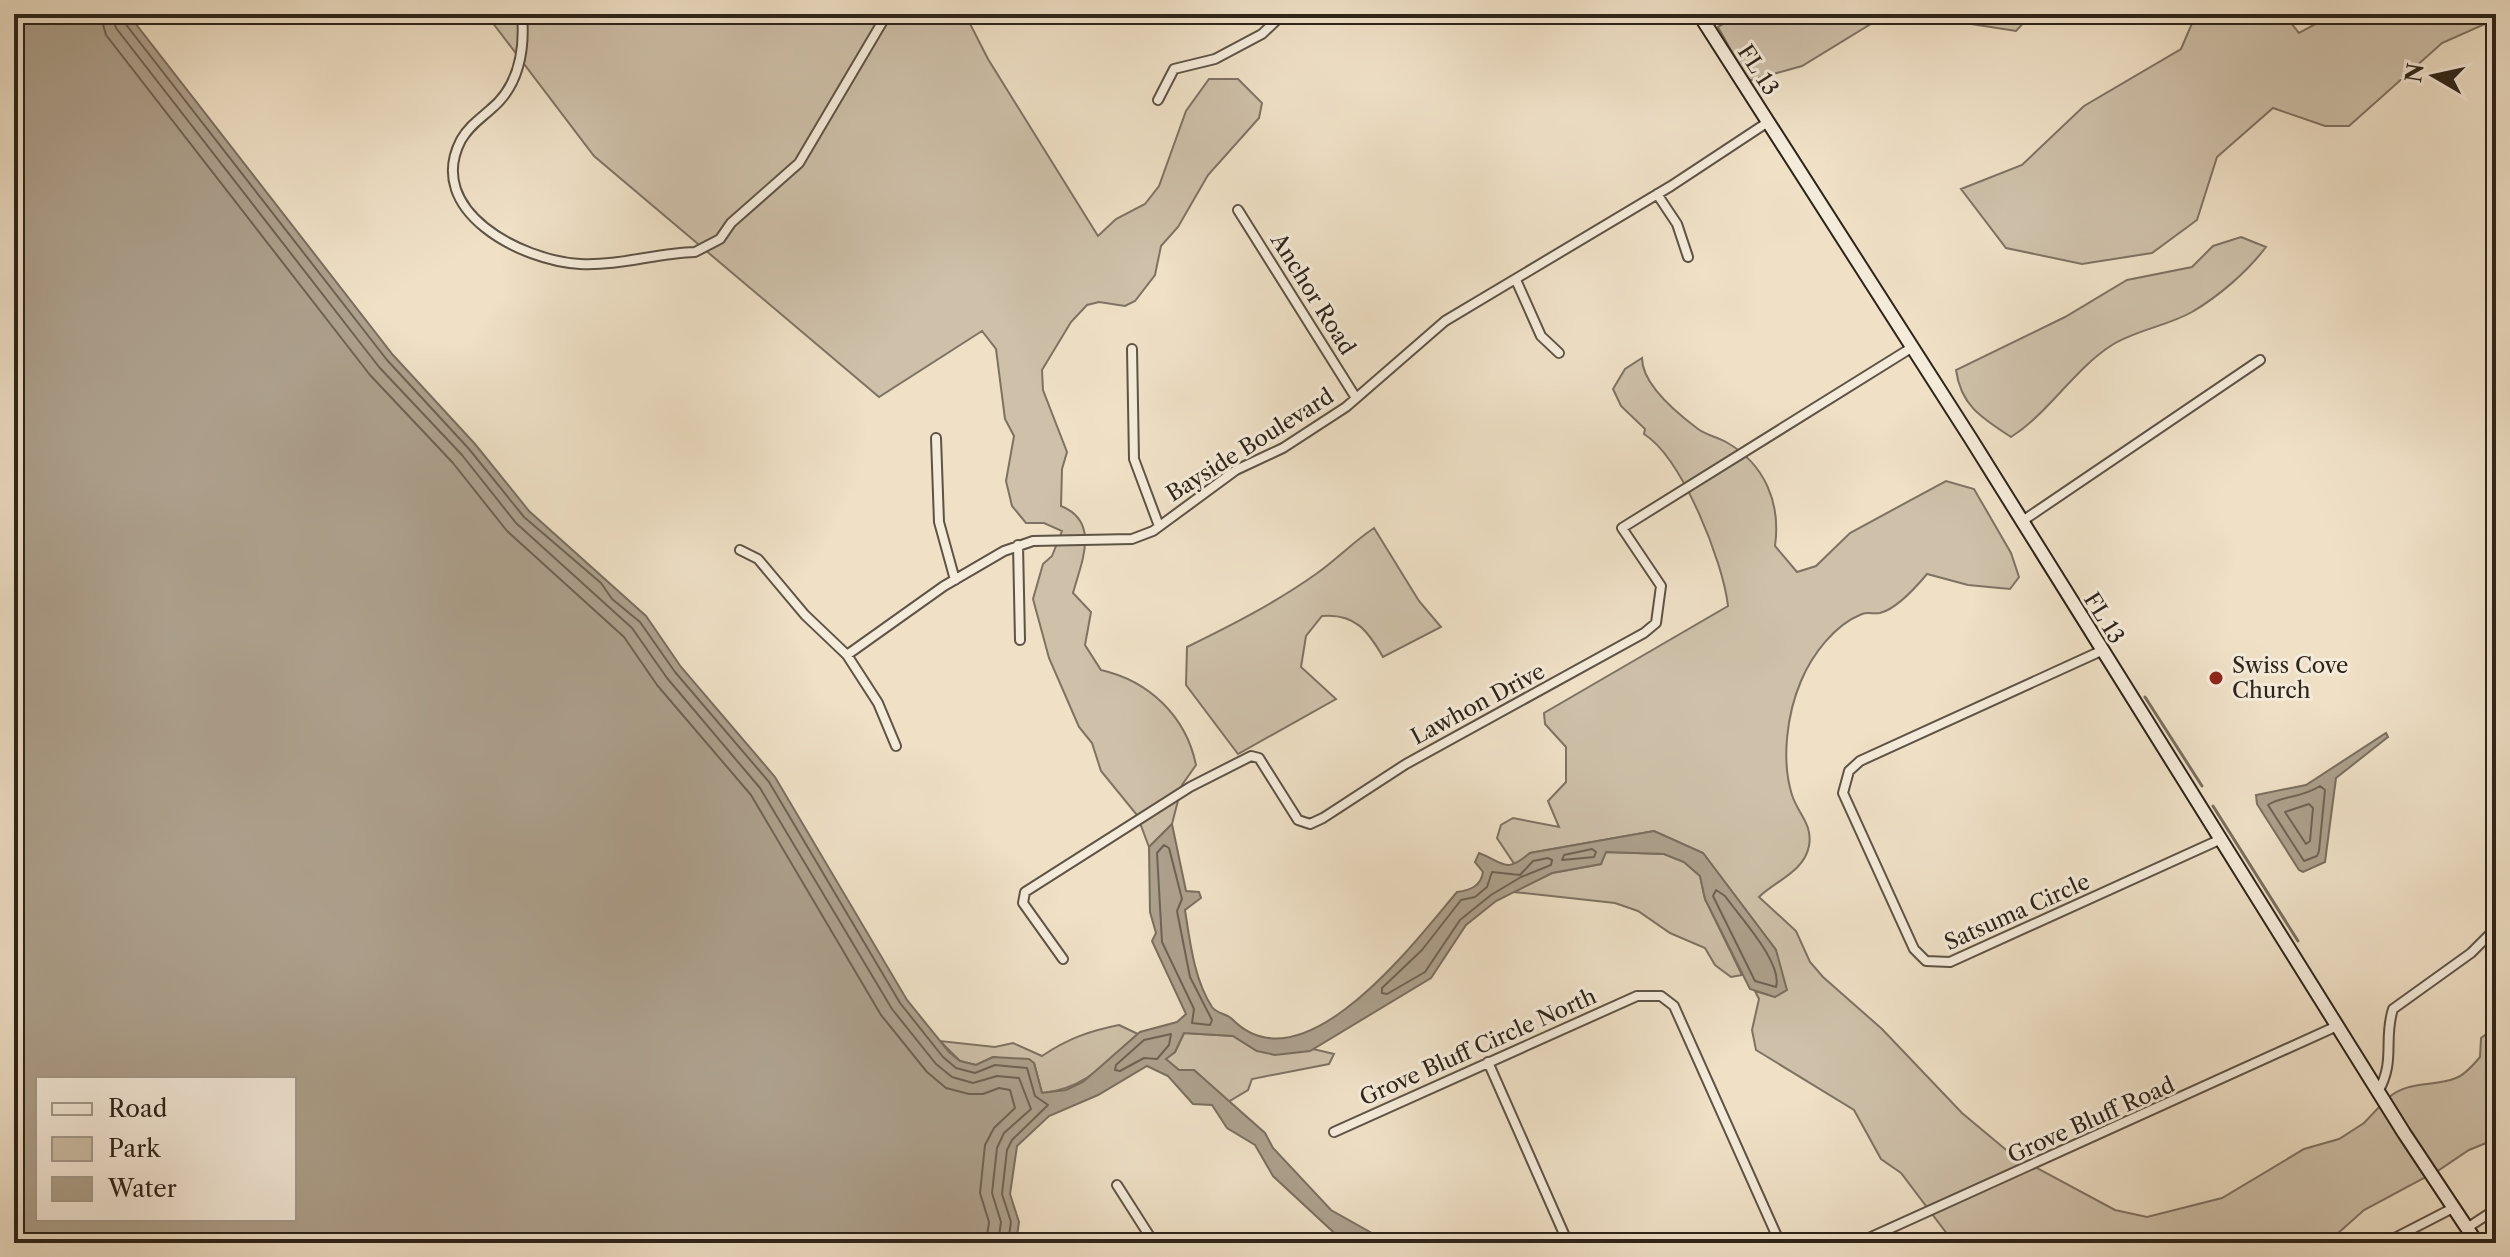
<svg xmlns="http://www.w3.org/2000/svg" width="2510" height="1257" viewBox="0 0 2510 1257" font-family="'Libre Caslon Text',serif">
<rect width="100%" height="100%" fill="#efe0c6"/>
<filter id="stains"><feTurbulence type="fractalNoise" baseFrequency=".0025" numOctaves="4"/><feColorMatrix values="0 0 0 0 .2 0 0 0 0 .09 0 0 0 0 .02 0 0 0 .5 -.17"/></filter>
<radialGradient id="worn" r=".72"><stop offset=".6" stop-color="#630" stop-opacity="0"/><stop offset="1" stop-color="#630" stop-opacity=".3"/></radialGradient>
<path fill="#cec0a9" stroke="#7e7262" stroke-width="2" d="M 486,14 L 965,14 L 988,59 L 1098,236 L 1116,219 L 1145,204 L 1159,186 L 1186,111 L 1209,79 L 1238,79 L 1262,103 L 1259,118 L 1208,175 L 1178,227 L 1161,246 L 1155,275 L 1135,301 L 1125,306 L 1099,302 L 1087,305 L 1071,322 L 1042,370 L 1043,390 L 1067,452 L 1062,469 L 1061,506 C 1101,522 1081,563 1073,593 L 1091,612 L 1085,645 L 1101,670 C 1149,681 1186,716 1196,765 L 1182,785 L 1172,824 L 1149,847 L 1137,815 L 1101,771 L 1092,743 L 1079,727 L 1049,658 L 1033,599 L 1043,564 L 1052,556 L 1062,531 L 1044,523 L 1026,523 L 1012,506 L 1006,481 L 1014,436 L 1005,419 L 996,349 L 982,331 L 879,397 L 594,156 Z
M 1741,14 L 1887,14 L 1802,66 L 1748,81 L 1718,27 Z
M 1941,14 L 2032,14 L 2016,31 L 1965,23 Z
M 2196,14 L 2284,14 L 2299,33 L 2334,14 L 2492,14 L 2494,20 L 2442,43 L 2349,126 L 2325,126 L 2273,108 L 2217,157 L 2197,220 L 2152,253 L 2082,264 L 2006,248 L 1961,189 L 2022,165 L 2084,106 L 2181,49 Z
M 2241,237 L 2266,247 C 2247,272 2219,296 2192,312 C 2167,326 2136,330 2112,345 C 2073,370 2050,412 2011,437 C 1982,418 1961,406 1956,370 L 2065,317 L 2127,280 L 2192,267 L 2213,246 Z
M 1642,358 C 1642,384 1678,414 1698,429 C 1706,435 1717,437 1726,442 C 1765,464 1781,503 1775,546 L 1797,572 L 1816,566 L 1850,533 L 1946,481 L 1974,489 L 2011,553 L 2019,577 L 2010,589 L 1968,585 L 1927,574 C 1917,586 1896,609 1880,613 C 1874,614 1867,612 1862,614 C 1834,625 1812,655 1801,681 C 1787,714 1781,760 1792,795 C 1798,814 1813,824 1809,846 C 1804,872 1775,881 1759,897 L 1796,931 L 1810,962 L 1823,977 L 1882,1029 L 1962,1113 L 2011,1154 L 2115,1210 L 2147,1217 L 2222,1198 L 2304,1149 L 2339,1139 L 2364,1123 L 2380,1106 L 2426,1177 L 2364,1210 L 2327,1243 L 1954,1243 L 1901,1173 L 1881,1159 L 1854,1110 L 1756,1050 L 1752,1030 L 1759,999 L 1755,991 L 1775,997 L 1776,950 L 1703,853 L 1654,831 L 1530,853 L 1515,865 L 1497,838 L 1501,825 L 1513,818 L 1559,827 L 1548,801 L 1566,782 L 1566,747 L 1545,724 L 1544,713 L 1728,606 C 1723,561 1682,458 1644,434 L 1645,429 L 1621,406 L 1613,389 L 1625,369 Z
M 1374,528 L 1419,601 L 1441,627 L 1383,657 C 1368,631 1355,613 1322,616 L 1306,636 L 1301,667 L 1336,699 L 1238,754 L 1186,685 L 1187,647 C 1232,625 1275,603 1316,574 C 1336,560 1353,542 1374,528 Z
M 1605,852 L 1664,854 L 1684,862 L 1700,876 L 1705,899 L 1742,975 L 1731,977 L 1715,965 L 1705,948 L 1670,933 L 1638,911 L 1615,903 L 1514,892 L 1552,873 L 1601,864 Z
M 1119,1025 L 1138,1034 C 1106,1062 1086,1089 1042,1093 L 1034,1063 L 993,1057 L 976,1065 L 960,1061 L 940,1041 L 995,1047 L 1013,1043 L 1042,1056 C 1067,1039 1089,1031 1119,1025 Z
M 2496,1027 L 2496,1139 L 2469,1150 L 2436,1172 L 2388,1098 C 2408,1080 2434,1087 2456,1078 C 2465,1075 2474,1064 2480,1057 L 2481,1038 Z
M 1184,1033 L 1233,1036 L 1257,1051 L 1313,1049 L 1334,1054 L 1329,1064 L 1252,1079 L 1248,1090 L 1228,1102 L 1194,1070 L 1179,1070 L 1165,1059 L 1175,1052 Z"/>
<path fill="#ada08c" stroke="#7a6e5e" stroke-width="2" fill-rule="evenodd" d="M 14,14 L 128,14 L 393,355 L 475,444 L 529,511 L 646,616 L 681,667 L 775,777 L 907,1000 L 949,1052 L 960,1061 L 976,1065 L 993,1057 L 1029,1059 L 1034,1063 L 1042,1093 L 1066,1090 L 1083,1082 L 1140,1032 L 1177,1022 L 1186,1014 L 1152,941 L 1156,933 L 1150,912 L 1149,847 L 1172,824 L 1186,891 L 1199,892 L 1201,898 L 1185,910 C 1190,942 1194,979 1212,1007 C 1217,1014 1226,1013 1232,1019 C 1303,1092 1416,940 1457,892 C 1471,890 1481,886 1483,872 L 1475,862 L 1479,853 C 1505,863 1505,874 1530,853 L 1654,831 L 1703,853 L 1776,950 L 1787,990 L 1775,997 L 1750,989 L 1705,899 L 1700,876 L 1684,862 L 1664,854 L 1606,852 L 1601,864 L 1552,873 L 1496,901 L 1466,925 L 1431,978 L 1310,1051 L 1275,1055 L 1257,1051 L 1233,1036 L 1184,1033 L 1175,1052 L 1166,1059 L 1179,1070 L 1194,1070 L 1265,1133 L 1273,1148 L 1331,1210 L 1377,1236 L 1376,1243 L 1345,1243 L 1273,1176 L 1255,1145 L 1227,1128 L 1212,1105 L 1193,1104 L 1168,1076 L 1147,1066 L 1098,1095 L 1049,1116 L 1017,1146 L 1010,1194 L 1019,1222 L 1016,1243 L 14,1243 ZM 38,1079 L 294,1079 L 294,1219 L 38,1219 Z
M 2386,733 L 2388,737 L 2336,778 L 2325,862 L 2303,872 L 2299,870 L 2257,804 L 2256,795 L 2306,785 Z"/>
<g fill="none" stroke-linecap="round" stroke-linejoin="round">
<path stroke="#6e6253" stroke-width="2" d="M 100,14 L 106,35 L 370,375 L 453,463 L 507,531 L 624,637 L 657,685 L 751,795 L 881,1015 L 927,1072 L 946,1088 L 969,1094 L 983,1094 L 999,1088 L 1010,1090 L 1015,1108 L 994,1128 L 985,1145 L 980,1193 L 989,1222 L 986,1243
M 112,14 L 116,28 L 379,367 L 462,455 L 516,523 L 632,628 L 667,678 L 760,788 L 892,1009 L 936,1064 L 952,1077 L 973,1083 L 997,1076 L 1019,1078 L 1031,1109 L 1004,1133 L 997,1148 L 992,1193 L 1001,1222 L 998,1243
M 122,14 L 124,22 L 387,360 L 469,449 L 524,517 L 601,583 L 612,599 L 640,622 L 675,672 L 769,782 L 900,1003 L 943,1057 L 956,1068 L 975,1073 L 995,1065 L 1027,1068 L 1035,1096 L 1048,1105 L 1012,1140 L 1007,1150 L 1002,1194 L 1011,1222 L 1008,1243
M 2320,786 L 2325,790 L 2319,851 L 2317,856 L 2304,861 L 2268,805 C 2282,795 2300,799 2320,786 Z
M 2309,804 L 2313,808 L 2310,841 L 2306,844 L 2285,812 Z
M 1164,845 L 1169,848 L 1182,899 L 1177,911 L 1190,977 L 1212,1020 L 1210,1025 L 1192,1023 L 1194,1009 L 1162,942 L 1157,853 Z
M 1592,849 L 1596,852 L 1594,857 L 1562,860 L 1564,855 Z
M 1548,858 L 1552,860 L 1551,865 L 1521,877 L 1491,895 L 1460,920 L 1425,972 L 1387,994 L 1382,993 L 1382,988 L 1422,950 L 1461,900 L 1475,897 L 1487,887 L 1492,872 L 1520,875 L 1533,861 Z
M 1716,890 L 1725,896 C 1740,917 1783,963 1776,987 L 1755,981 L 1713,896 Z
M 1171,1034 L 1169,1045 L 1157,1059 L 1144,1058 L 1120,1071 L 1115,1070 L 1116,1065 L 1144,1040 Z"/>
<path stroke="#7a6e5e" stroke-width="3" d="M 2145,697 L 2202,786
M 2213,806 L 2298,941"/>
<g stroke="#5e5345" stroke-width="12">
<path id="street" d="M 522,14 C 525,49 519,86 491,109 C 480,119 469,126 461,140 C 424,211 522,261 580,264 C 619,266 657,253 695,252 L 720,239 L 731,223 L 799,163 L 887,14
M 1158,100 L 1174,69 L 1215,59 L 1262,34 L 1283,14
M 1657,194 L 1677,224 L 1688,257
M 1238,210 L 1356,398
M 1516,280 L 1541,336 L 1559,353
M 1132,349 L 1134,459 L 1159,526
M 936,438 L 939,522 L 955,580
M 2021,522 L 2260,360
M 1018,545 L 1020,640
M 740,550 L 758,559 L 805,615 L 847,655 L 878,703 L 896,746
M 2101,651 L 1860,761 L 1849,771 L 1843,793 L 1914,949 L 1926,961 L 1950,962 L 2219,840
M 847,655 L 944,586 L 1004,551 L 1033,541 L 1132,539 L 1153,531 L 1236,470 L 1283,448 L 1346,407 L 1445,321 L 1671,186 L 1768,122
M 1063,959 L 1023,903 L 1025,892 L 1190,787 L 1251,756 L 1259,758 L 1298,820 L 1310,824 L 1323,818 L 1406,764 L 1644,633 L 1656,623 L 1661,586 L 1622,528 L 1911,348
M 1488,1062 L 1568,1243
M 2378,1092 C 2396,1060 2383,1040 2393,1009 L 2471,953 L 2496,928
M 1334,1132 L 1637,996 L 1661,996 L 1674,1006 L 1780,1243
M 1117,1185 L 1154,1243
M 2467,1228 L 2496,1209
M 1858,1243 L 2337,1026
M 2385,1243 L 2453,1208"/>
</g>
<g stroke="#2e241a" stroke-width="16">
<path id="secondary" d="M 1699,14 L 1971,439 L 2404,1133 L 2477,1243"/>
</g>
<use href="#street" stroke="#f5ebda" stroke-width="8"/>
<use href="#secondary" stroke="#f5ebda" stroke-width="12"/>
</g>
<circle fill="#8f2418" stroke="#f5ebda" stroke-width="3" cx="2216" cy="678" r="8"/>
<g text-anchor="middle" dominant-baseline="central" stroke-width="6" stroke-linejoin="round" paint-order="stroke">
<g font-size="22" fill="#2e241a" stroke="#f5ebda">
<text transform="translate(1758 70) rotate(57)">FL 13</text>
<text transform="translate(1313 294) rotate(58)">Anchor Road</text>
<text transform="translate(1250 445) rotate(-32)">Bayside Boulevard</text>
<text transform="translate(2104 618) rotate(58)">FL 13</text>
<text transform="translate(1478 704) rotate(-28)">Lawhon Drive</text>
<text transform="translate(2017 912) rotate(-24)">Satsuma Circle</text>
<text transform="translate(1478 1047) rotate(-24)">Grove Bluff Circle North</text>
<text transform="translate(2091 1120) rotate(-24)">Grove Bluff Road</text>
</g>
<g font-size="22" fill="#2e241a" stroke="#f5ebda" text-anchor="start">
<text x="2232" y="665">Swiss Cove<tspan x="2232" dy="25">Church</tspan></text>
</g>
</g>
<rect width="2510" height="1257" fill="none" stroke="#efe0c6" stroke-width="48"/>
<rect x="16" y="16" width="2478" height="1225" fill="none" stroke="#2e241a" stroke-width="4"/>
<rect x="24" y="24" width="2462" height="1209" fill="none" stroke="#2e241a" stroke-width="2"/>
<rect x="36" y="1077" width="260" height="144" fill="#f5ebda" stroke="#a59b8d" stroke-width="2"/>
<rect x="52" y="1103" width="40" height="12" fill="#f5ebda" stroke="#a59b8d" stroke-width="2"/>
<text x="108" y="1117" font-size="24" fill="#2e241a">Road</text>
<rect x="52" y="1137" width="40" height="24" fill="#cec0a9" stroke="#a59b8d" stroke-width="2"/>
<text x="108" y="1157" font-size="24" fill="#2e241a">Park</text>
<rect x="52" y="1177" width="40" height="24" fill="#ada08c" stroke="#a59b8d" stroke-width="2"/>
<text x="108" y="1197" font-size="24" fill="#2e241a">Water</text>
<g transform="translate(2434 76) rotate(279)" stroke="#f5ebda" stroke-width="6" paint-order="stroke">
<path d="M0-6L14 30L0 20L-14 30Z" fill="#2e241a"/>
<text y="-12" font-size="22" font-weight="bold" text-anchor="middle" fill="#2e241a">N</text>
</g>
<rect width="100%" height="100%" filter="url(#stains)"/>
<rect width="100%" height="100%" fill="url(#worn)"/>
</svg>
